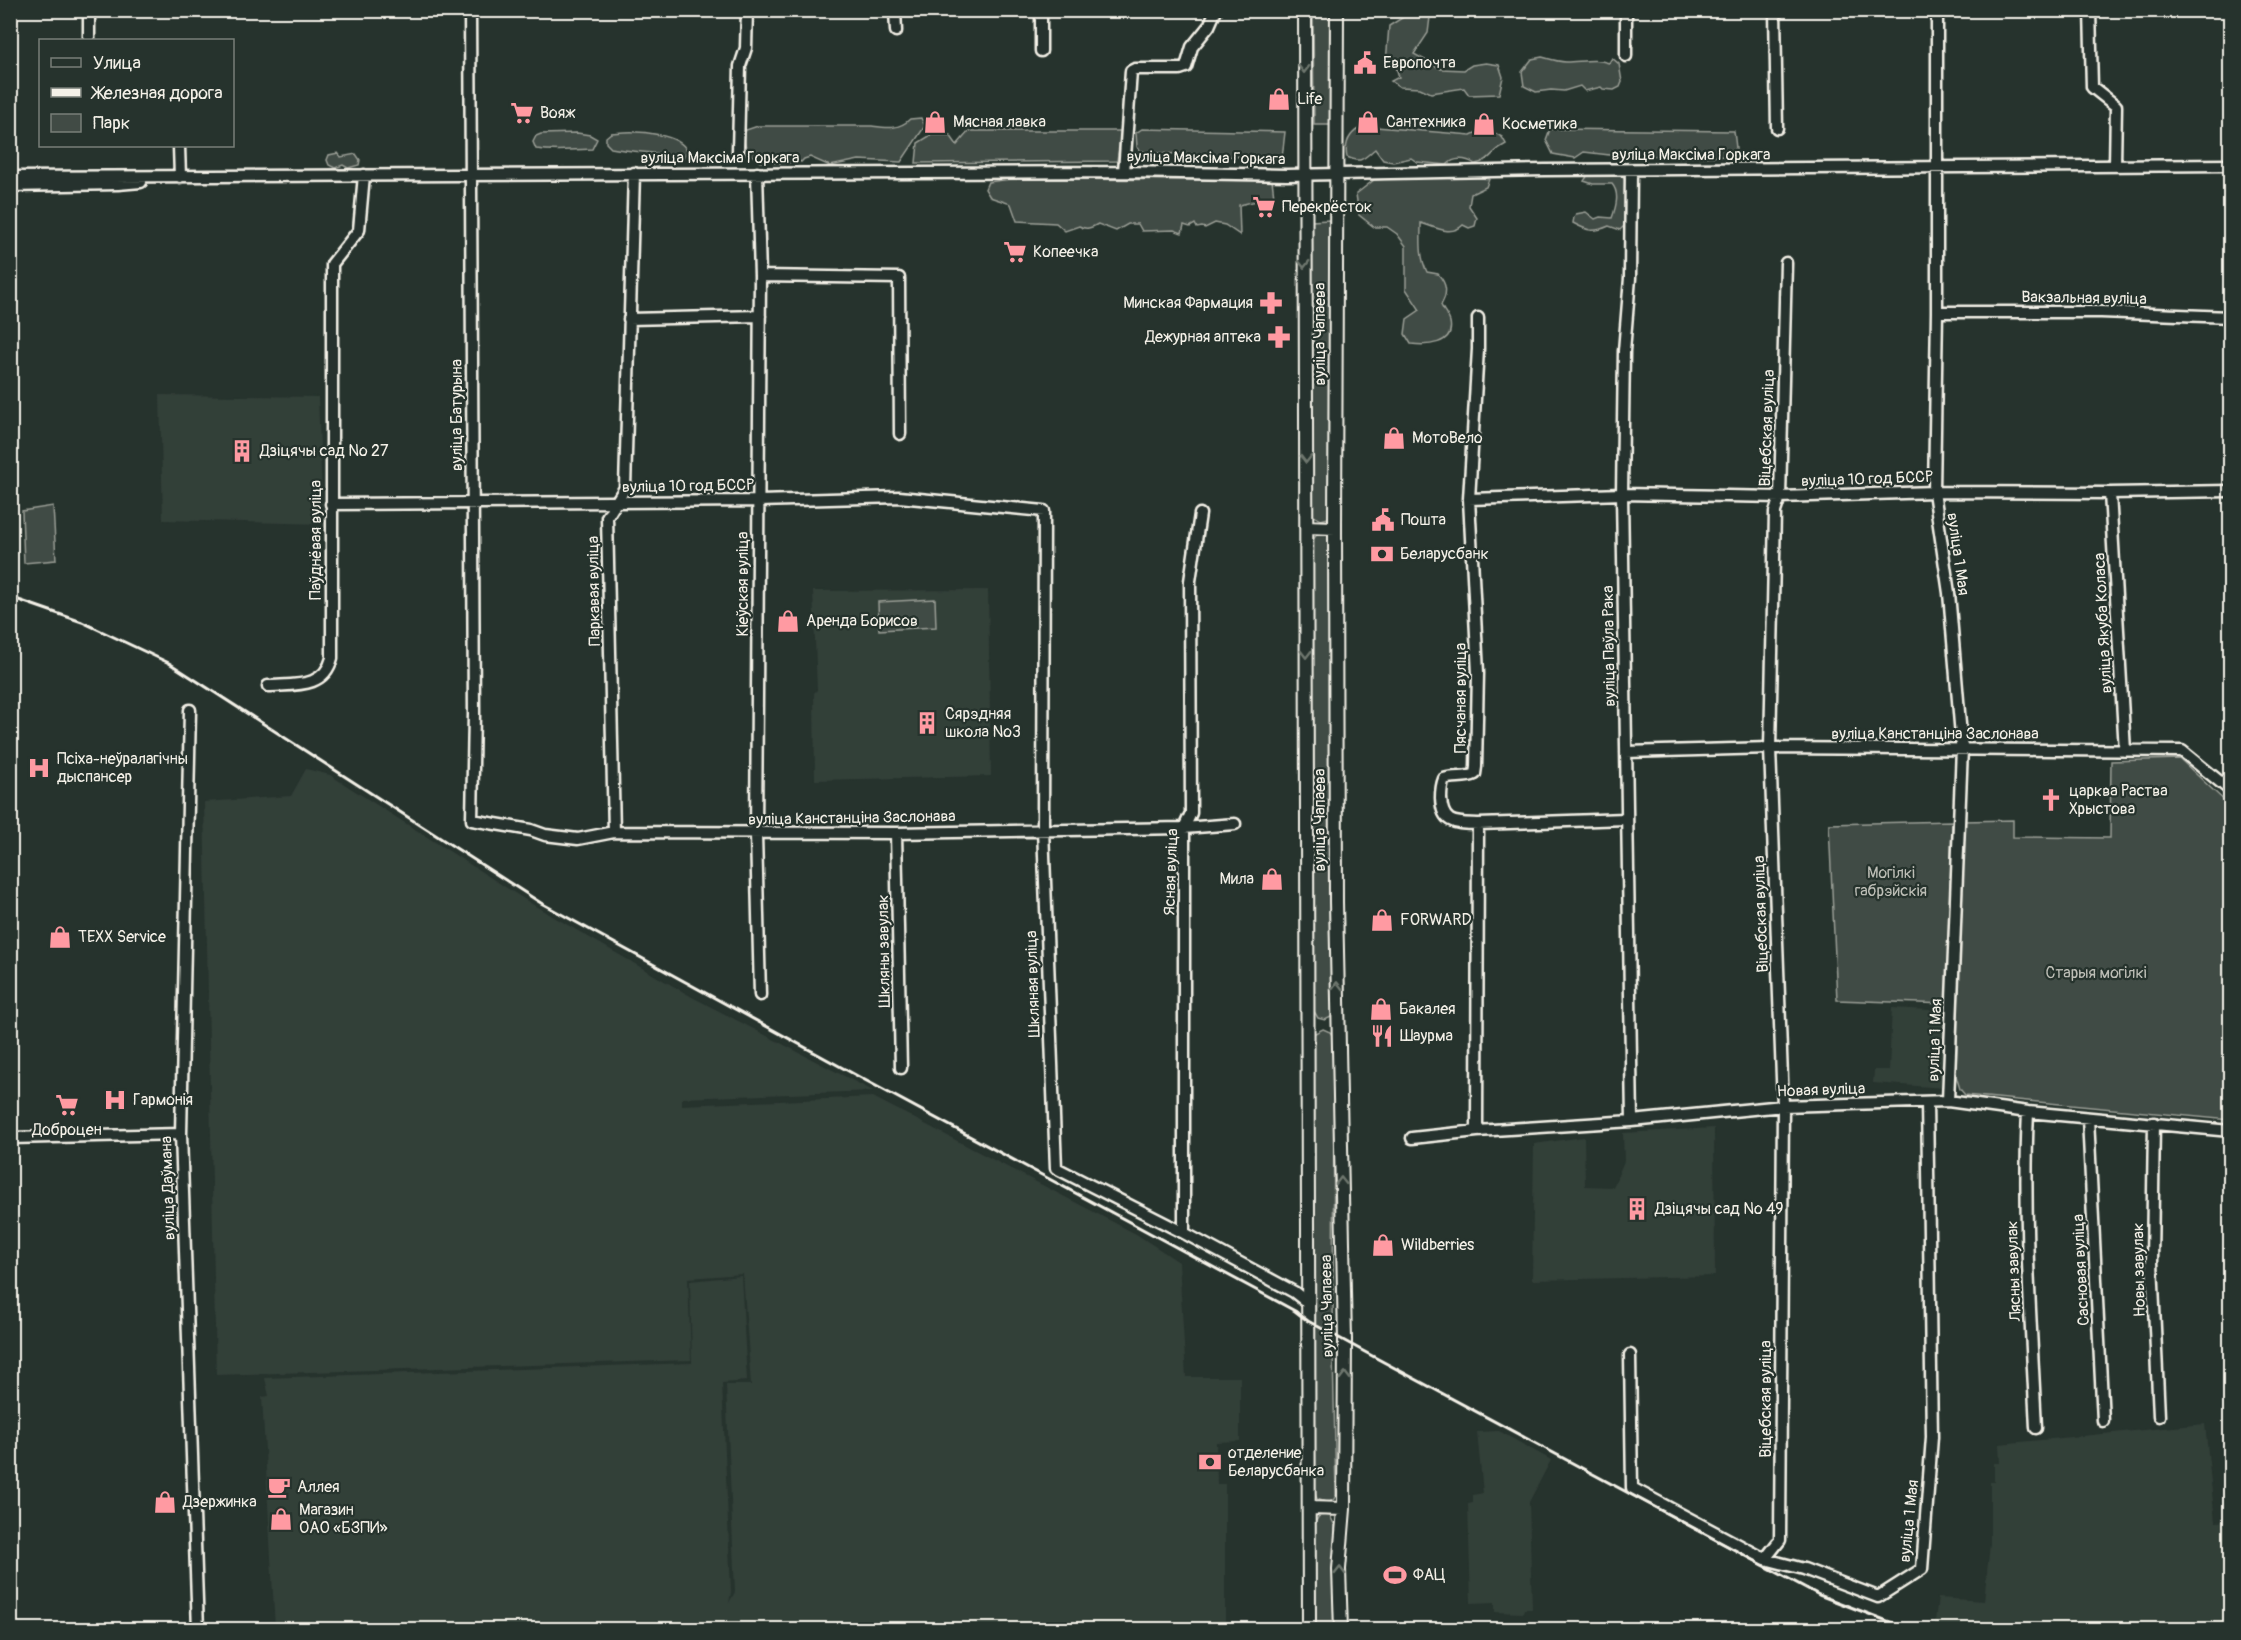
<svg xmlns="http://www.w3.org/2000/svg" width="2241" height="1640" viewBox="0 0 2241 1640" font-family="Pangolin,sans-serif">
<rect width="100%" height="100%" fill="#26332d"/>
<filter id="ink" filterUnits="userSpaceOnUse"><feTurbulence type="fractalNoise" baseFrequency=".0167" numOctaves="2"/><feDisplacementMap in="SourceGraphic" scale="12" xChannelSelector="R" yChannelSelector="G"/><feConvolveMatrix kernelMatrix="1 2 1 2 8 2 1 2 1" color-interpolation-filters="sRGB"/></filter>
<g filter="url(#ink)">
<path fill="#333f39" d="M 160,395 L 318,397 L 323,524 L 163,520 Z
M 988,590 L 991,776 L 815,780 L 814,693 L 817,690 L 813,591 Z
M 306,769 L 330,775 L 535,906 L 692,997 L 873,1091 L 682,1098 L 682,1105 L 873,1097 L 1136,1234 L 1179,1262 L 1186,1377 L 1240,1377 L 1240,1441 L 1216,1442 L 1217,1484 L 1225,1484 L 1225,1629 L 275,1629 L 262,1397 L 269,1396 L 265,1378 L 692,1363 L 690,1281 L 741,1276 L 747,1381 L 722,1383 L 731,1592 L 729,1603 L 735,1592 L 726,1385 L 751,1385 L 743,1274 L 688,1278 L 691,1360 L 216,1375 L 204,802 L 291,796 Z
M 1892,1008 L 1947,1011 L 1945,1088 L 1873,1083 L 1874,1070 L 1889,1070 Z
M 1714,1128 L 1715,1276 L 1532,1280 L 1534,1144 L 1584,1137 L 1585,1186 L 1613,1187 L 1624,1161 L 1623,1133 Z
M 2205,1424 L 2215,1522 L 2230,1521 L 2230,1629 L 2218,1629 L 2217,1626 L 2202,1629 L 2200,1624 L 2177,1630 L 1934,1629 L 1938,1598 L 1984,1601 L 1990,1544 L 1990,1482 L 1994,1482 L 1994,1463 L 2000,1463 L 1999,1444 Z
M 1499,1431 L 1551,1460 L 1529,1502 L 1532,1609 L 1524,1609 L 1523,1613 L 1495,1612 L 1495,1602 L 1471,1603 L 1468,1504 L 1473,1503 L 1473,1495 L 1483,1493 L 1477,1432 Z"/>
<path fill="#414b45" stroke="#9a9e96" stroke-width="1.5" d="M 1313,11 L 1334,11 L 1334,125 L 1314,125 Z
M 1405,16 L 1430,17 L 1428,33 L 1414,54 L 1441,69 L 1464,70 L 1472,65 L 1486,63 L 1499,65 L 1503,77 L 1499,94 L 1469,95 L 1464,88 L 1431,93 L 1420,88 L 1400,87 L 1391,81 L 1399,77 L 1396,67 L 1386,63 L 1389,26 Z
M 1542,57 C 1549,59 1558,62 1566,62 C 1580,62 1596,58 1609,63 L 1612,58 L 1619,64 L 1622,82 L 1620,87 L 1614,90 L 1603,89 L 1601,87 L 1585,91 L 1580,86 L 1564,91 L 1551,90 L 1536,92 L 1524,86 L 1522,72 L 1532,59 Z
M 921,118 L 925,126 L 901,162 L 859,160 L 830,166 L 810,157 L 804,159 L 801,162 L 793,158 L 789,163 L 774,163 L 771,160 L 760,162 C 749,154 740,144 746,130 L 758,126 L 872,126 C 887,128 899,130 910,119 Z
M 1364,126 L 1471,135 L 1486,128 L 1502,137 L 1506,144 C 1491,151 1493,160 1475,164 C 1466,158 1454,157 1447,165 L 1417,162 L 1411,158 L 1393,162 L 1383,160 L 1375,149 C 1364,158 1362,164 1347,157 C 1344,142 1350,132 1364,126 Z
M 1142,129 L 1285,132 L 1282,158 C 1252,158 1223,156 1193,154 C 1175,153 1159,155 1141,151 L 1137,147 L 1136,133 Z
M 1550,129 L 1734,131 L 1736,148 L 1731,156 L 1682,157 L 1645,155 L 1633,158 L 1629,151 L 1624,151 L 1618,156 L 1584,152 L 1575,158 L 1553,154 L 1546,140 Z
M 969,131 L 1121,131 L 1117,161 L 916,163 L 918,143 L 931,135 L 950,135 L 957,145 Z
M 624,132 C 640,131 680,134 687,151 L 683,158 C 659,151 635,153 611,148 L 606,143 L 606,137 L 611,133 Z
M 577,133 L 590,135 L 597,139 L 592,149 C 573,150 555,152 536,149 L 533,142 L 536,136 L 541,134 Z
M 338,153 L 341,157 L 356,154 L 360,160 L 359,165 L 348,168 L 343,165 L 335,168 L 329,165 L 327,160 L 329,155 Z
M 1613,173 L 1624,178 L 1626,184 L 1626,224 L 1620,230 L 1609,226 C 1593,233 1588,231 1573,223 L 1574,217 L 1576,214 L 1586,212 L 1595,219 L 1600,217 L 1612,218 C 1616,207 1620,193 1612,184 L 1593,184 L 1584,181 L 1588,175 Z
M 1444,175 L 1451,179 L 1460,175 L 1489,179 L 1486,187 L 1471,194 L 1469,206 L 1477,218 L 1475,226 L 1469,228 L 1463,225 C 1451,237 1435,227 1421,223 C 1421,240 1419,256 1427,272 L 1438,274 C 1447,284 1448,293 1441,305 C 1443,310 1449,317 1450,322 C 1455,345 1426,346 1411,344 L 1405,334 L 1407,319 L 1420,310 L 1406,289 L 1406,246 L 1397,234 L 1387,227 L 1374,227 L 1359,215 L 1356,194 L 1374,180 Z
M 1011,179 L 1272,180 L 1274,197 L 1239,205 L 1240,235 L 1225,225 L 1215,223 L 1205,228 L 1202,227 L 1197,228 L 1195,224 L 1190,227 L 1184,225 L 1182,233 L 1174,230 L 1142,231 L 1138,224 L 1128,224 L 1116,231 L 1098,224 C 1091,228 1086,230 1079,226 L 1065,231 L 1056,223 L 1017,221 L 1011,204 L 990,197 L 985,189 L 988,182 Z
M 1329,220 L 1331,515 L 1328,518 L 1321,520 L 1310,514 L 1311,221 Z
M 53,506 L 56,560 L 24,563 L 22,511 Z
M 1318,533 L 1326,533 L 1331,540 L 1333,1016 L 1325,1020 L 1318,1018 L 1313,1009 L 1314,801 L 1312,541 Z
M 935,599 L 936,627 L 879,630 L 878,602 Z
M 2180,759 L 2230,806 L 2230,1120 L 1965,1095 L 1960,1089 L 1956,1076 L 1964,821 L 2013,820 L 2013,837 L 2110,838 L 2111,761 Z
M 1952,821 L 1947,1004 L 1837,1000 L 1829,824 Z
M 1323,1029 L 1330,1032 L 1334,1039 L 1333,1354 L 1336,1495 L 1334,1499 L 1328,1503 L 1317,1499 L 1315,1493 L 1312,1040 L 1315,1033 Z
M 1326,1515 L 1330,1516 L 1335,1526 L 1336,1629 L 1314,1630 L 1315,1523 L 1319,1516 Z"/>
<g fill="none" stroke-linecap="round" stroke-linejoin="round">
<g stroke="#f4f1e8" stroke-width="15">
<path id="minor" d="M 470,10 L 474,714 L 472,820 L 531,830 L 545,835 L 578,839 L 614,832 L 896,833 L 1184,828 L 1235,824
M 895,10 L 896,31
M 1041,10 L 1041,51
M 1626,10 L 1626,56
M 1775,10 L 1777,128
M 1937,10 L 1937,312 L 1934,492 L 1949,593 L 1962,748 L 1948,1101
M 2090,10 L 2092,87 L 2116,106 L 2115,166
M 89,14 L 89,40
M 179,146 L 180,177
M 738,152 L 740,66 L 746,48 L 747,10
M 1631,170 L 1630,278 L 1624,351 L 1622,494 L 1632,1121
M 1124,172 L 1131,71 L 1135,69 L 1180,69 L 1186,67 L 1192,47 L 1209,26 L 1216,10
M 757,173 L 760,276 L 756,834 L 760,995
M 10,177 L 1124,172 L 1287,175 L 1545,170 L 2230,165
M 10,186 L 118,184 L 141,182
M 760,276 L 899,278 L 900,434
M 1937,312 L 2101,312 L 2230,317
M 629,319 L 760,316
M 2110,493 L 2125,751
M 1469,499 L 1622,494 L 1780,497 L 1934,492 L 2110,493 L 2230,491
M 331,504 L 759,501 L 899,497 L 1044,511 L 1043,829 L 1056,1168 L 1184,1233 L 1294,1292 L 1308,1303
M 268,686 C 294,684 324,689 332,658 L 332,264 L 359,230 L 364,175
M 190,710 L 181,1134 L 198,1630
M 1626,752 L 1770,748 L 2182,751 L 2230,790
M 1478,824 L 1626,819
M 614,832 L 607,517 L 625,488 L 634,173
M 896,833 L 901,1068
M 2028,1112 C 2023,1217 2031,1322 2036,1428
M 2088,1118 L 2103,1421
M 2154,1123 L 2152,1262 L 2159,1416
M 1477,1131 L 1478,824 C 1456,823 1442,825 1441,798 C 1441,791 1441,786 1444,779 C 1454,775 1465,779 1475,774 L 1476,767 L 1478,673 L 1469,499 L 1478,349 L 1478,318
M 10,1138 L 181,1134
M 1412,1138 L 1477,1131 L 1632,1121 L 1783,1106 L 1948,1101 L 2028,1112 L 2230,1131
M 1184,1233 L 1184,828 L 1191,813 L 1190,581 L 1200,514
M 1630,1355 L 1632,1488 L 1765,1559 L 1804,1569 L 1878,1597 L 1922,1569 L 1932,1437 L 1927,1102
M 1765,1559 L 1780,1540 L 1783,1106 L 1770,748 L 1775,512 L 1780,497 L 1786,263"/>
</g>
<g stroke="#f4f1e8" stroke-width="16">
<path id="major" d="M 1305,10 L 1309,1630
M 1337,10 L 1335,528 L 1336,902 L 1345,1340 L 1344,1509 L 1339,1569 L 1341,1630
M 1306,527 L 1335,528
M 1309,1508 L 1344,1509"/>
</g>
<use href="#minor" stroke="#26332d" stroke-width="10"/>
<use href="#major" stroke="#26332d" stroke-width="12"/>
<path stroke="#f4f1e8" stroke-width="3" d="M 10,597 L 82,622 L 169,663 L 541,903 L 863,1079 L 1295,1311 L 1308,1321 L 1363,1351 L 1819,1595 L 1911,1630"/>
</g>
<defs><path id="oneway-chevron" d="M-2-3.5L2.5 0L-2 3.5" fill="none" stroke-width="1.6" stroke-linecap="round" stroke-linejoin="round" transform="scale(1.5)"/></defs>
<g stroke="#6e766e">
<use href="#oneway-chevron" transform="translate(1304 69) rotate(90)"/>
<use href="#oneway-chevron" transform="translate(1304 264) rotate(90)"/>
<use href="#oneway-chevron" transform="translate(1306 459) rotate(90)"/>
<use href="#oneway-chevron" transform="translate(1306 654) rotate(90)"/>
<use href="#oneway-chevron" transform="translate(1337 986) rotate(-91)"/>
<use href="#oneway-chevron" transform="translate(1341 1181) rotate(-91)"/>
<use href="#oneway-chevron" transform="translate(1345 1376) rotate(-90)"/>
<use href="#oneway-chevron" transform="translate(1340 1571) rotate(-89)"/>
</g>
</g>
<defs>
<g id="civic-bare" transform="scale(1.8)"><path d="M-.6-6.5H3V-4.5H.6V-3L4-1V1h2V6H-6V1h2V-1L-.6-3ZM-1.2 2.5V6h2.4V2.5Z" fill="#ff9aa2" stroke="#26332d" stroke-width="2.5" paint-order="stroke"/></g>
<g id="shop-bare" transform="scale(1.8)"><path d="M-5-2.5h2.3a2.7 3.5 0 0 1 5.4 0H5L5.5 6h-11ZM-1.5-2.5h3a1.5 2.3 0 0 0-3 0Z" fill="#ff9aa2" stroke="#26332d" stroke-width="2.5" paint-order="stroke"/></g>
<g id="supermarket-bare" transform="scale(1.8)"><path d="M-6-5.5h2.5l.6 2H6L4.5 2H-2.5L-4.4-4H-6ZM-1.5 3.2a1.3 1.3 0 1 0 .1 0ZM3 3.2a1.3 1.3 0 1 0 .1 0Z" fill="#ff9aa2" stroke="#26332d" stroke-width="2.5" paint-order="stroke"/></g>
<g id="pharmacy-bare" transform="scale(1.8)"><path d="M-2-6h4v4h4v4h-4v4h-4v-4h-4v-4h4Z" fill="#ff9aa2" stroke="#26332d" stroke-width="2.5" paint-order="stroke"/></g>
<g id="building-bare" transform="scale(1.8)"><path d="M-4-6H4V6H1V3H-1V6H-4ZM-2.5-4.3h1.7v1.8h-1.7ZM.8-4.3h1.7v1.8H.8ZM-2.5-1h1.7V.8h-1.7ZM.8-1h1.7V.8H.8Z" fill="#ff9aa2" stroke="#26332d" stroke-width="2.5" paint-order="stroke"/></g>
<g id="bank-bare" transform="scale(1.8)"><path d="M-6-4H6V4H-6ZM0-2.3a2.3 2.3 0 1 0 0 4.6a2.3 2.3 0 1 0 0-4.6Z" fill="#ff9aa2" stroke="#26332d" stroke-width="2.5" paint-order="stroke"/></g>
<g id="hospital-bare" transform="scale(1.8)"><path d="M-5-5h3v3.5h4V-5h3V5h-3V1.5h-4V5h-3Z" fill="#ff9aa2" stroke="#26332d" stroke-width="2.5" paint-order="stroke"/></g>
<g id="church-bare" transform="scale(1.8)"><path d="M-1.2-6h2.4v3.5h3.3v2.4h-3.3V6h-2.4V-.1h-3.3v-2.4h3.3Z" fill="#ff9aa2" stroke="#26332d" stroke-width="2.5" paint-order="stroke"/></g>
<g id="restaurant-bare" transform="scale(1.8)"><path d="M-5-6h1v4h1v-4h1v4h1v-4h1v5L-1.5 .5V6h-2V.5L-5-1ZM5-6V6H3V1.5H1.5Q1.5-4 5-6Z" fill="#ff9aa2" stroke="#26332d" stroke-width="2.5" paint-order="stroke"/></g>
<g id="cafe-bare" transform="scale(1.8)"><path d="M-5.5-4.5H6V0H3Q3 3.5 0 3.5H-2.5Q-5.5 3.5-5.5 0ZM3-3.2v2h1.7v-2ZM-6 4.5H4V6H-6Z" fill="#ff9aa2" stroke="#26332d" stroke-width="2.5" paint-order="stroke"/></g>
<g id="stadium-bare" transform="scale(1.8)"><path d="M0-5a6.5 5 0 1 0 0 10a6.5 5 0 1 0 0-10ZM-3.5-1.8h7v3.6h-7Z" fill="#ff9aa2" stroke="#26332d" stroke-width="2.5" paint-order="stroke"/></g>
</defs>
<g fill-rule="evenodd">
<use href="#civic-bare" x="1365" y="63"/>
<use href="#shop-bare" x="1279" y="99"/>
<use href="#supermarket-bare" x="522" y="113"/>
<use href="#shop-bare" x="935" y="122"/>
<use href="#shop-bare" x="1368" y="122"/>
<use href="#shop-bare" x="1484" y="124"/>
<use href="#supermarket-bare" x="1264" y="207"/>
<use href="#supermarket-bare" x="1015" y="252"/>
<use href="#pharmacy-bare" x="1271" y="303"/>
<use href="#pharmacy-bare" x="1279" y="337"/>
<use href="#shop-bare" x="1394" y="438"/>
<use href="#building-bare" x="242" y="451"/>
<use href="#civic-bare" x="1383" y="520"/>
<use href="#bank-bare" x="1382" y="554"/>
<use href="#shop-bare" x="788" y="621"/>
<use href="#building-bare" x="927" y="723"/>
<use href="#hospital-bare" x="39" y="768"/>
<use href="#church-bare" x="2051" y="800"/>
<use href="#shop-bare" x="1272" y="879"/>
<use href="#shop-bare" x="1382" y="920"/>
<use href="#shop-bare" x="60" y="937"/>
<use href="#shop-bare" x="1381" y="1009"/>
<use href="#restaurant-bare" x="1382" y="1036"/>
<use href="#hospital-bare" x="115" y="1100"/>
<use href="#supermarket-bare" x="67" y="1105"/>
<use href="#building-bare" x="1637" y="1209"/>
<use href="#shop-bare" x="1383" y="1245"/>
<use href="#bank-bare" x="1210" y="1462"/>
<use href="#cafe-bare" x="279" y="1487"/>
<use href="#shop-bare" x="165" y="1502"/>
<use href="#shop-bare" x="281" y="1519"/>
<use href="#stadium-bare" x="1395" y="1575"/>
</g>
<g text-anchor="middle" dominant-baseline="central" stroke-width="4.5" stroke-linejoin="round" paint-order="stroke">
<g font-size="16" fill="#f4f1e8" stroke="#26332d" text-anchor="start">
<text x="1383" y="63">Европочта</text>
<text x="1297" y="99">Life</text>
<text x="540" y="113">Вояж</text>
<text x="953" y="122">Мясная лавка</text>
<text x="1386" y="122">Сантехника</text>
<text x="1502" y="124">Косметика</text>
<text x="1282" y="207">Перекрёсток</text>
<text x="1033" y="252">Копеечка</text>
<text x="1253" y="303" text-anchor="end">Минская Фармация</text>
<text x="1261" y="337" text-anchor="end">Дежурная аптека</text>
<text x="1412" y="438">МотоВело</text>
<text x="260" y="451">Дзіцячы сад № 27</text>
<text x="1401" y="520">Пошта</text>
<text x="1400" y="554">Беларусбанк</text>
<text x="806" y="621">Аренда Борисов</text>
<text x="945" y="714">Сярэдняя<tspan x="945" dy="18">школа №3</tspan></text>
<text x="57" y="759">Псіха-неўралагічны<tspan x="57" dy="18">дыспансер</tspan></text>
<text x="2069" y="791">царква Раства<tspan x="2069" dy="18">Хрыстова</tspan></text>
<text x="1254" y="879" text-anchor="end">Мила</text>
<text x="1400" y="920">FORWARD</text>
<text x="78" y="937">TEXX Service</text>
<text x="1399" y="1009">Бакалея</text>
<text x="1400" y="1036">Шаурма</text>
<text x="133" y="1100">Гармонія</text>
<text x="67" y="1130" text-anchor="middle">Доброцен</text>
<text x="1655" y="1209">Дзіцячы сад № 49</text>
<text x="1401" y="1245">Wildberries</text>
<text x="1228" y="1453">отделение<tspan x="1228" dy="18">Беларусбанка</tspan></text>
<text x="297" y="1487">Аллея</text>
<text x="183" y="1502">Дзержинка</text>
<text x="299" y="1510">Магазин<tspan x="299" dy="18">ОАО «БЗПИ»</tspan></text>
<text x="1413" y="1575">ФАЦ</text>
</g>
<g font-size="16" fill="#f4f1e8" stroke="#26332d">
<text x="1691" y="155">вуліца Максіма Горкага</text>
<text x="720" y="158">вуліца Максіма Горкага</text>
<text transform="translate(1206 158) rotate(1)">вуліца Максіма Горкага</text>
<text transform="translate(2084 298) rotate(1)">Вакзальная вуліца</text>
<text transform="translate(1320 334) rotate(-90)">вуліца Чапаева</text>
<text transform="translate(457 415) rotate(-90)">вуліца Батурына</text>
<text transform="translate(1767 428) rotate(-88)">Віцебская вуліца</text>
<text transform="translate(1867 479) rotate(-2)">вуліца 10 год БССР</text>
<text transform="translate(688 486) rotate(-1)">вуліца 10 год БССР</text>
<text transform="translate(316 540) rotate(-90)">Паўднёвая вуліца</text>
<text transform="translate(1958 554) rotate(82)">вуліца 1 Мая</text>
<text transform="translate(743 584) rotate(-90)">Кіеўская вуліца</text>
<text transform="translate(594 591) rotate(-91)">Паркавая вуліца</text>
<text transform="translate(2103 623) rotate(-93)">вуліца Якуба Коласа</text>
<text transform="translate(1609 646) rotate(-91)">вуліца Паўла Рака</text>
<text transform="translate(1461 698) rotate(-90)">Пясчаная вуліца</text>
<text x="1935" y="734">вуліца Канстанціна Заслонава</text>
<text transform="translate(852 818) rotate(-1)">вуліца Канстанціна Заслонава</text>
<text transform="translate(1320 820) rotate(-90)">вуліца Чапаева</text>
<text transform="translate(1171 872) rotate(-88)">Ясная вуліца</text>
<text transform="translate(1761 914) rotate(-92)">Віцебская вуліца</text>
<text transform="translate(884 951) rotate(-91)">Шкляны завулак</text>
<text transform="translate(1033 984) rotate(-92)">Шкляная вуліца</text>
<text transform="translate(1935 1040) rotate(-88)">вуліца 1 Мая</text>
<text transform="translate(1821 1090) rotate(-2)">Новая вуліца</text>
<text transform="translate(168 1188) rotate(-92)">вуліца Даўмана</text>
<text transform="translate(2081 1270) rotate(-93)">Сасновая вуліца</text>
<text transform="translate(2139 1270) rotate(-91)">Новы завулак</text>
<text transform="translate(2014 1271) rotate(-92)">Лясны завулак</text>
<text transform="translate(1327 1306) rotate(-91)">вуліца Чапаева</text>
<text transform="translate(1766 1399) rotate(-90)">Віцебская вуліца</text>
<text transform="translate(1909 1521) rotate(-84)">вуліца 1 Мая</text>
</g>
<g font-size="16" fill="#bebfb7" stroke="#26332d">
<text x="1891" y="873">Могілкі<tspan x="1891" dy="18">габрэйскія</tspan></text>
<text x="2096" y="973">Старыя могілкі</text>
</g>
</g>
<rect width="2241" height="1640" fill="none" stroke="#26332d" stroke-width="36"/>
<rect x="18" y="18" width="2205" height="1604" fill="none" stroke="#f4f1e8" stroke-width="2" filter="url(#ink)"/>
<rect x="39" y="39" width="195" height="108" fill="#26332d" stroke="#787f78" stroke-width="1.5"/>
<rect x="51" y="58" width="30" height="9" fill="#26332d" stroke="#787f78" stroke-width="1.5"/>
<text x="93" y="69" font-size="18" fill="#f4f1e8">Улица</text>
<rect x="51" y="88" width="30" height="9" fill="#f4f1e8" stroke="#787f78" stroke-width="1.5"/>
<text x="93" y="99" font-size="18" fill="#f4f1e8">Железная дорога</text>
<rect x="51" y="114" width="30" height="18" fill="#414b45" stroke="#787f78" stroke-width="1.5"/>
<text x="93" y="129" font-size="18" fill="#f4f1e8">Парк</text>
</svg>
